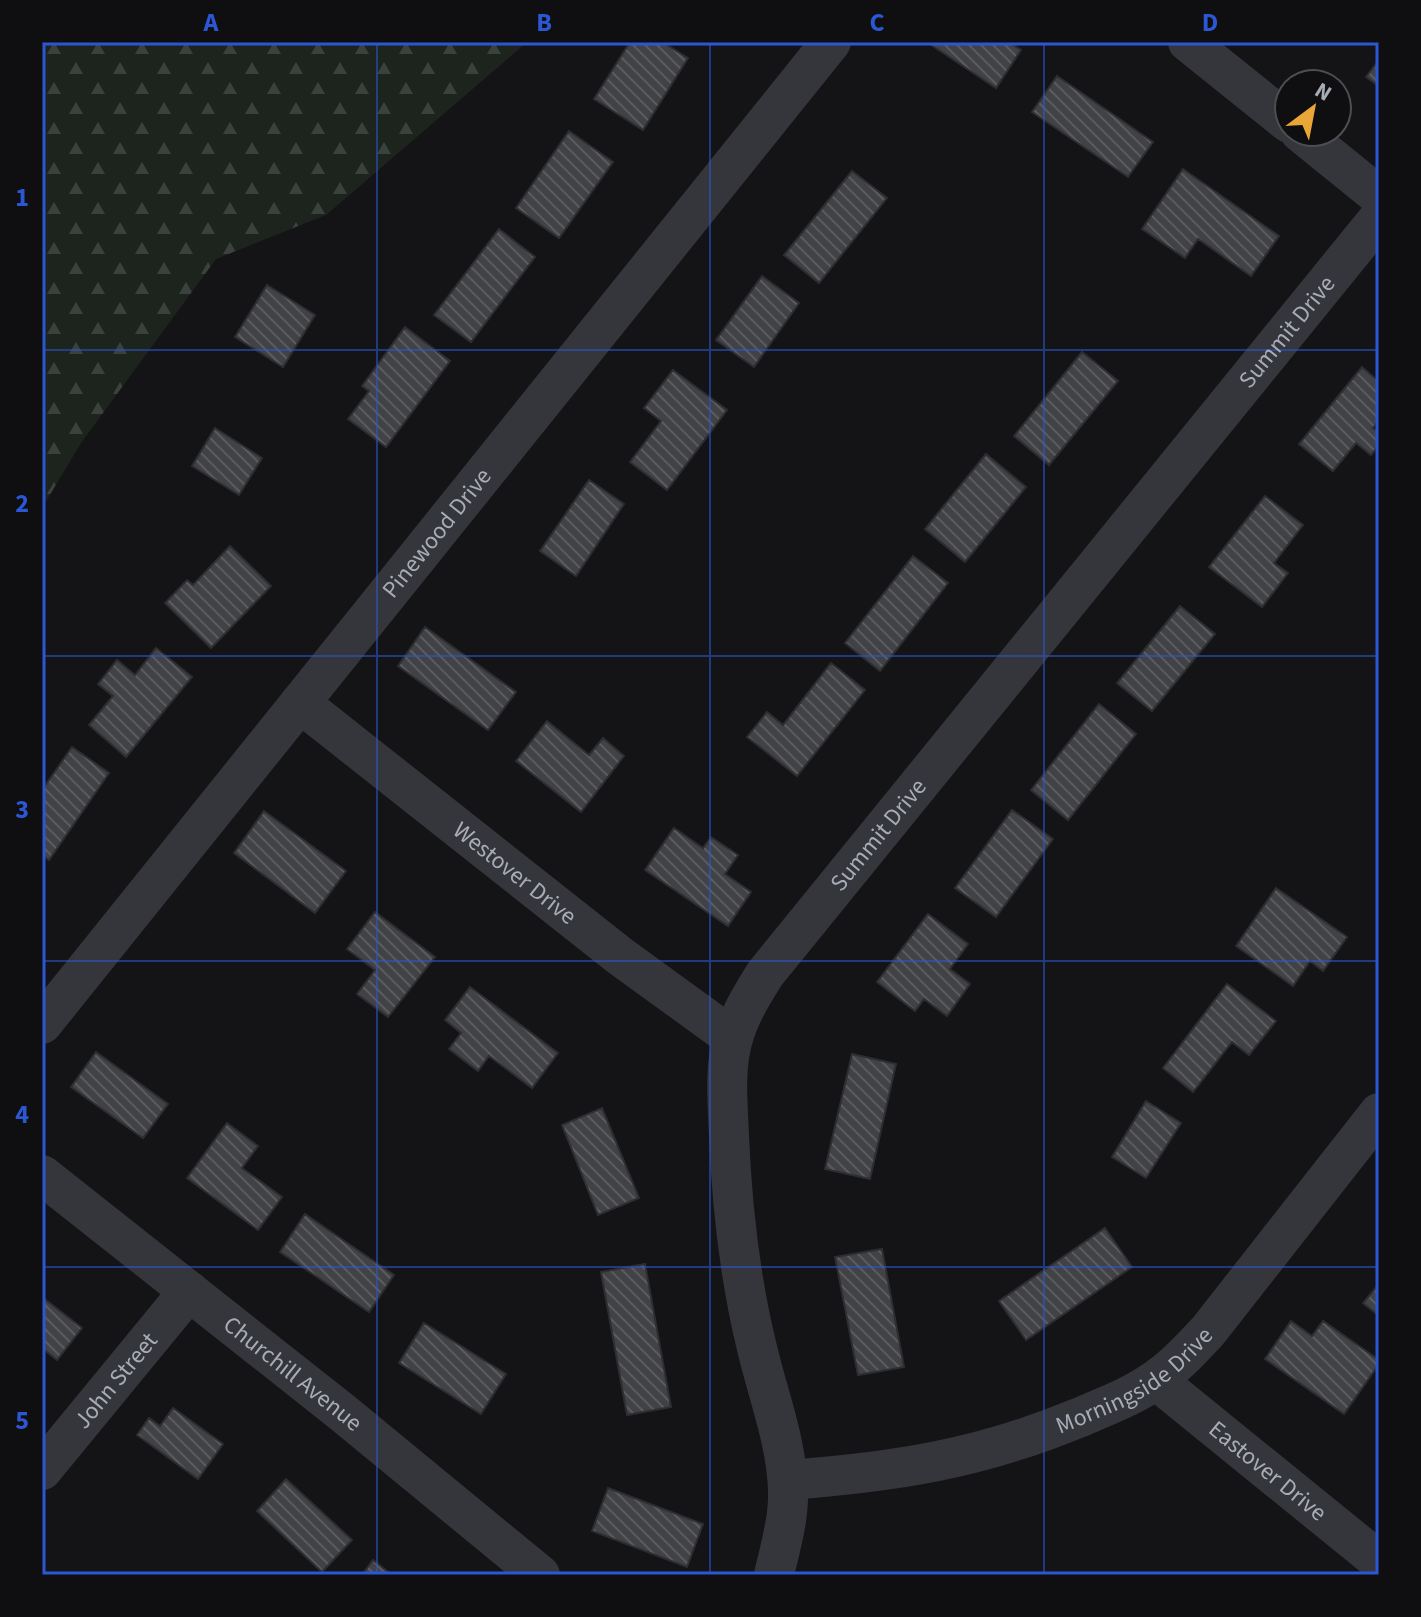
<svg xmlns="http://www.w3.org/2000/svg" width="1421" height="1617" viewBox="0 0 1421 1617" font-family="'Source Sans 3',sans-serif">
<defs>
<pattern id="forest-firs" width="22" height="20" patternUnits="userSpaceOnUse" patternTransform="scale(2)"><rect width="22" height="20" fill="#1d241d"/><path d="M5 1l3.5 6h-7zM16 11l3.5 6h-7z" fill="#3b413c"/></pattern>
<pattern id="building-back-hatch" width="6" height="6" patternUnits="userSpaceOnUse" patternTransform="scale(2)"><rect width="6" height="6" fill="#414246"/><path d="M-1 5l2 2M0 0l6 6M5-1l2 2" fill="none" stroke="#5a5b5e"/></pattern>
</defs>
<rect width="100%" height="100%" fill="#141416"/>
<path fill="url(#forest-firs)" d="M 42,42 L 527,42 L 326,215 L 216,259 L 81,443 L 42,508 Z"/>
<path fill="url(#building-back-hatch)" stroke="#2e2e32" stroke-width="2" d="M 630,42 L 662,42 L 688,58 L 643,130 L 594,99 Z
M 927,42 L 1009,42 L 1021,50 L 996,88 Z
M 1379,60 L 1379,86 L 1366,77 Z
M 1057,76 L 1153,142 L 1128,177 L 1032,112 Z
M 569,131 L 613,162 L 559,238 L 516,208 Z
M 1183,169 L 1279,236 L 1251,276 L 1198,239 L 1185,258 L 1142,229 Z
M 852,171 L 887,198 L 819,283 L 784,255 Z
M 499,229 L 535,257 L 471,342 L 434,315 Z
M 762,276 L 799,303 L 754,367 L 716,340 Z
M 267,285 L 315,315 L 283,367 L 235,337 Z
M 405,327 L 450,361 L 386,447 L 348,419 L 369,391 L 362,386 Z
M 1082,352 L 1118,381 L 1049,465 L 1014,436 Z
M 1362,367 L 1379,382 L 1379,420 L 1373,428 L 1379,432 L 1379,445 L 1371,455 L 1356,443 L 1333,471 L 1299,444 Z
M 673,370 L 727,410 L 667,490 L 630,462 L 661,421 L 644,408 Z
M 215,428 L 262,458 L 239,495 L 192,466 Z
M 986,454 L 1026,487 L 965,562 L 925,529 Z
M 589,480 L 624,504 L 576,576 L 540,551 Z
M 1265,496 L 1303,525 L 1274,563 L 1288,573 L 1262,607 L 1209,567 Z
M 230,546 L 271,586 L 211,648 L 165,603 L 187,580 L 193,585 Z
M 913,556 L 948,583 L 880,671 L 845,643 Z
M 1180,606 L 1215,634 L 1152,711 L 1117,683 Z
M 425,627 L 516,692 L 488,730 L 398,666 Z
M 156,648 L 192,677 L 126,757 L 89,725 L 113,696 L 98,684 L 117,660 L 135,675 Z
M 831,663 L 865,690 L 797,776 L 747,737 L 767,712 L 783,725 Z
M 1099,704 L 1136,734 L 1068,820 L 1031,790 Z
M 547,721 L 589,755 L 603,738 L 624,756 L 581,812 L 516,761 Z
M 72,747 L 109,773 L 49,860 L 42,855 L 42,790 Z
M 1012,810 L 1053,839 L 996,917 L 955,888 Z
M 264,811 L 346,871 L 315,913 L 234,853 Z
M 674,828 L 703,848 L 711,837 L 738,855 L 725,874 L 751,892 L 728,926 L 645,870 Z
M 1276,888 L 1347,937 L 1323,971 L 1310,961 L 1293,986 L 1236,946 Z
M 375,912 L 435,957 L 388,1017 L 357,994 L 375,970 L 347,949 Z
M 928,914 L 968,944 L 950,969 L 970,984 L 947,1016 L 924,999 L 915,1011 L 877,982 Z
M 1227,984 L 1276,1021 L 1249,1055 L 1232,1042 L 1193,1092 L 1163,1068 Z
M 470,987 L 558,1053 L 532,1088 L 489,1056 L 478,1071 L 449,1049 L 461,1033 L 445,1020 Z
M 96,1052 L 168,1104 L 143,1138 L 71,1087 Z
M 852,1054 L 896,1064 L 870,1179 L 825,1169 Z
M 1146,1101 L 1181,1123 L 1146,1178 L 1112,1157 Z
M 602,1108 L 639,1198 L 598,1215 L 562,1125 Z
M 227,1123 L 258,1146 L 242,1168 L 282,1197 L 258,1230 L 187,1178 Z
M 305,1214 L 394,1275 L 369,1312 L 280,1252 Z
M 1105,1228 L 1132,1267 L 1026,1340 L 999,1301 Z
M 882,1249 L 904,1367 L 858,1375 L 835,1257 Z
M 645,1264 L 671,1407 L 627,1415 L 601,1272 Z
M 1379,1284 L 1379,1316 L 1363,1303 Z
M 42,1297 L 82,1328 L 57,1360 L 42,1348 Z
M 1291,1321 L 1312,1336 L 1323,1321 L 1379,1360 L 1379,1364 L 1344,1414 L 1265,1359 Z
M 424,1323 L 506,1374 L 481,1414 L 399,1363 Z
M 173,1408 L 223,1444 L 198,1479 L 137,1435 L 149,1418 L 160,1426 Z
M 286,1479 L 352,1540 L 322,1572 L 257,1511 Z
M 608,1488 L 703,1524 L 687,1567 L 592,1531 Z
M 373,1560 L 392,1575 L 362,1575 Z"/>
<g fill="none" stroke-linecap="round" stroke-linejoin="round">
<g stroke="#35363b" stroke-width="40">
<path d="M 1188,42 L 1289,123"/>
<path d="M 1300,132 L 1379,196"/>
<path id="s1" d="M 300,703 L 620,956 L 733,1038"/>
<path id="s2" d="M 42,1024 L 831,42"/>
<path id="s3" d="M 42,1175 L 343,1413 L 540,1575"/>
<path id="s4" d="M 1156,1380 L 1379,1561"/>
<path id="s5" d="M 42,1470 L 189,1291"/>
<path id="s6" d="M 788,1480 C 894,1472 979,1459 1078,1418 C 1104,1407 1131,1397 1154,1381 C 1175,1367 1191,1349 1208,1331 L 1379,1113"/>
<path id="s7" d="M 774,1575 C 780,1548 789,1519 788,1491 C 787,1443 768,1395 757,1348 C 740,1279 732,1207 729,1136 C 728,1108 725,1079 730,1051 C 735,1022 750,998 765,974 L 1379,218"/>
</g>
</g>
<path fill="none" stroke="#2b57d5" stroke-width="2" stroke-opacity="0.55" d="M 377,42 L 377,1575M 710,42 L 710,1575M 1044,42 L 1044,1575M 42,350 L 1379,350M 42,656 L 1379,656M 42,961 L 1379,961M 42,1267 L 1379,1267"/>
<g text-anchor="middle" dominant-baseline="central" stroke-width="6" stroke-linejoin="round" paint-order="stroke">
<g font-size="24" fill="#a7acb6" stroke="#0f0f11">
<text stroke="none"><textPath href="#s7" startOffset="1444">Summit Drive</textPath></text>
<text stroke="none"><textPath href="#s2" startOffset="630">Pinewood Drive</textPath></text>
<text stroke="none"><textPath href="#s7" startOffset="796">Summit Drive</textPath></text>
<text stroke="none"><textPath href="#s1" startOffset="274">Westover Drive</textPath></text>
<text stroke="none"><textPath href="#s3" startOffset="320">Churchill Avenue</textPath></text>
<text stroke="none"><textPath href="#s6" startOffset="366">Morningside Drive</textPath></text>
<text stroke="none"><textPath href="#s5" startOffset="116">John Street</textPath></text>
<text stroke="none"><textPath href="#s4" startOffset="144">Eastover Drive</textPath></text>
</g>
</g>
<rect width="1421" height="1617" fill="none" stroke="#0f0f11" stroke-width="88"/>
<g transform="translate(1313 108) rotate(32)"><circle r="38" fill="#0f0f11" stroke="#4c4e53" stroke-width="2"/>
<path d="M0-6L14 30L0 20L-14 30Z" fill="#eaa738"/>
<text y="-12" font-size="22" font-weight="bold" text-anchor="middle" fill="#a7acb6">N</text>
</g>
<rect x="44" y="44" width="1333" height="1529" fill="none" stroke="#2b57d5" stroke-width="3"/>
<g font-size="26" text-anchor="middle" font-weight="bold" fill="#2b57d5">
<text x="211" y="31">A</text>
<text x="544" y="31">B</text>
<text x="877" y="31">C</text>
<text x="1210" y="31">D</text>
<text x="22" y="206">1</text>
<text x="22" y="512">2</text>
<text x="22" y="818">3</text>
<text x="22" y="1123">4</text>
<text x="22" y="1429">5</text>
</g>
</svg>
